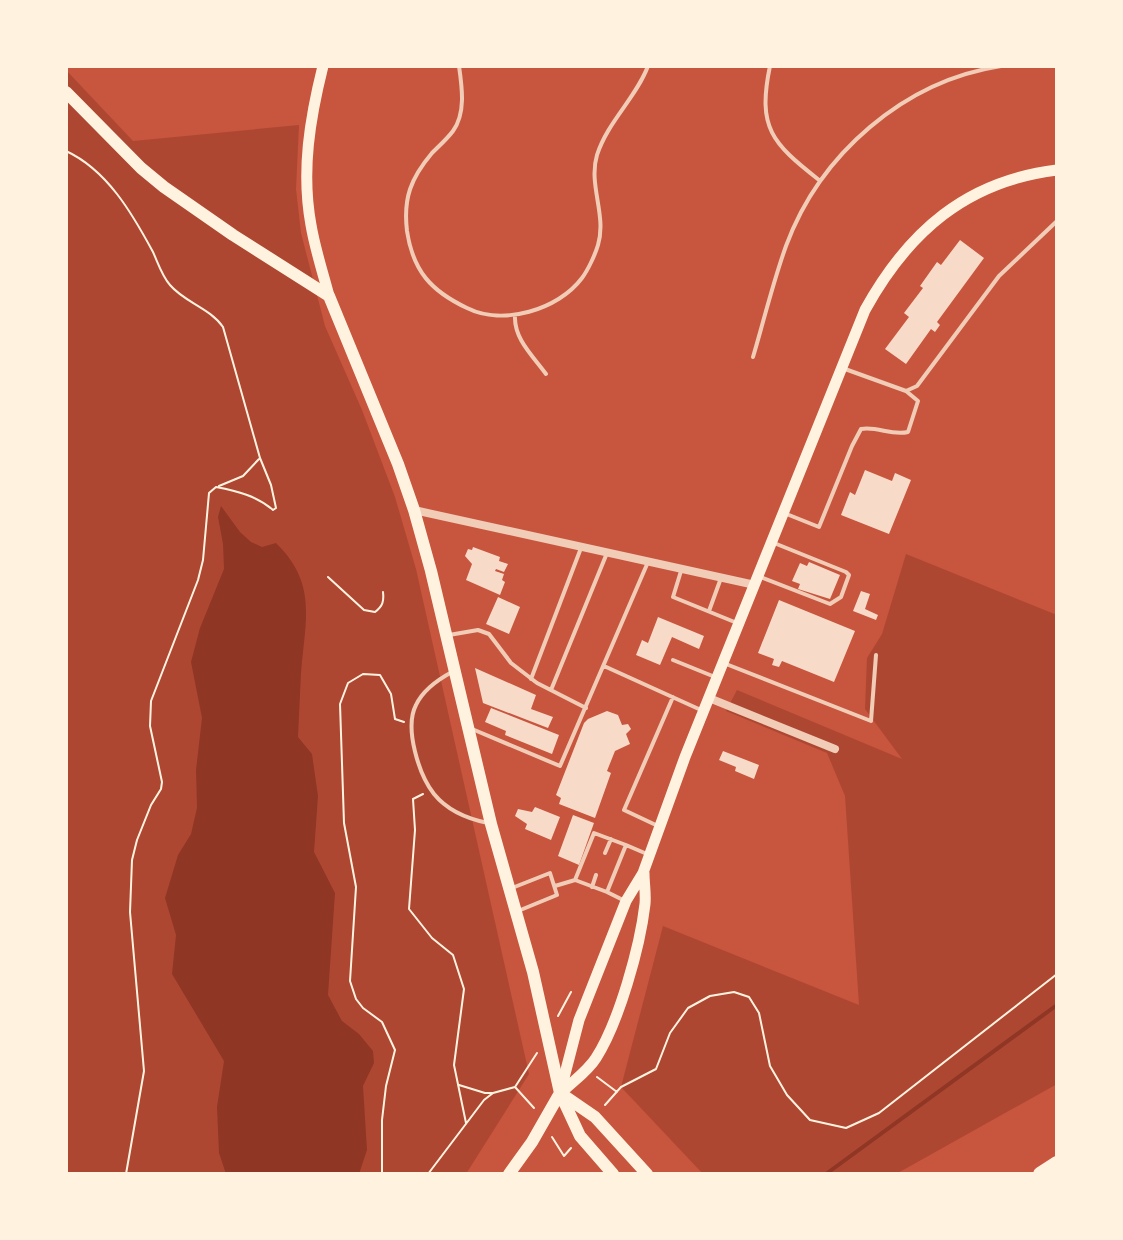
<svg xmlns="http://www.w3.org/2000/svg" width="1123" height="1240" viewBox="0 0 1123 1240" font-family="Figtree,sans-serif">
<rect width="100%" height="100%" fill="#c8553d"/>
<path fill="#ae4732" d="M 66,70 L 133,141 L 299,125 L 296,189 L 301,233 L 325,326 L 362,410 L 395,497 L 416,569 L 529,1074 L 466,1174 L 66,1174 Z
M 906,554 L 1057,615 L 1057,1084 L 896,1174 L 703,1174 L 621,1087 L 663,926 L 859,1005 L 845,796 L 827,753 L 726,711 L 737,690 L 902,759 L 865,709 L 867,658 L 882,634 Z"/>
<path fill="#8f3625" d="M 221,506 L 240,532 L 251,542 L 262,547 L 276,543 C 318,584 305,621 301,673 C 300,694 299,715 298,737 L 312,754 L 318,796 L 314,852 L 335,893 L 328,995 L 342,1021 L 359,1034 L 373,1051 L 374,1063 L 363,1086 L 367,1150 L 359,1174 L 226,1174 L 219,1153 L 217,1107 L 224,1061 L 172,974 L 176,935 L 165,898 L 178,855 L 191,834 L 197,808 L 196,770 L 202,718 L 191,662 L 200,628 L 224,569 L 223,544 L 218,517 Z"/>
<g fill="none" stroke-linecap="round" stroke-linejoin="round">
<path stroke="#8f3625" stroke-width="4" d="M 826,1174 L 1057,1005"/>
</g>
<path fill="#f7dbc8" d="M 960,240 L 984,258 L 937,322 L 940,325 L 935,332 L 931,329 L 906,364 L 885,349 L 909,317 L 904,313 L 923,288 L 920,286 L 937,262 L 941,265 Z
M 865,470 L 892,481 L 895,473 L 911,480 L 889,534 L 841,515 L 850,492 L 855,495 Z
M 473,547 L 500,557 L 499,561 L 508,564 L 504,572 L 496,569 L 495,571 L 504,574 L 502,580 L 505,582 L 500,595 L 466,580 L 472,564 L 465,556 L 468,549 L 472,550 Z
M 809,562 L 840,575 L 830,599 L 798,589 L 800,584 L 792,581 L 800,563 L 807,566 Z
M 861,591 L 870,594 L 865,609 L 878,615 L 876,620 L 853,611 Z
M 498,597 L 520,607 L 509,634 L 486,624 Z
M 779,600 L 855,631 L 834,682 L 782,661 L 779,667 L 772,665 L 774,659 L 758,653 Z
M 658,617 L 704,636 L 699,649 L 672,637 L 660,665 L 636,655 L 642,640 L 648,643 Z
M 475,668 L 536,695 L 531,709 L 553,717 L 548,728 L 483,703 Z
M 491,708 L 559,735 L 552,754 L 505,735 L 506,731 L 485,722 Z
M 607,711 L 618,715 L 622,725 L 628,724 L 631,729 L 626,734 L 630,744 L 615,751 L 607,771 L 611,773 L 595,818 L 559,804 L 561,798 L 556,795 L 584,723 L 588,719 Z
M 723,751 L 759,765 L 754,779 L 735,771 L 736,767 L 719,760 Z
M 535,807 L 560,817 L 551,840 L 525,829 L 527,824 L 515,816 L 518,809 L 532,812 Z
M 573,815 L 594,823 L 579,865 L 558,856 Z"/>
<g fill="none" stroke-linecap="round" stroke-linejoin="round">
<path stroke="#fff3e0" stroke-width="2" d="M 66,151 C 107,170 132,213 153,252 C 158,263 162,276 170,285 C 184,302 210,308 223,327 L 260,458 L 271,485 L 276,508 L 273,510 C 257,496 237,491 216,487 L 209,493 L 203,560 L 198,580 L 151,701 L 150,726 L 162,782 L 161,789 L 151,805 L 137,840 L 132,860 L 130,912 L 144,1071 L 126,1174
M 219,486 L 243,476 L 259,459
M 328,577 L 364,610 L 375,612 C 383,606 384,601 383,592
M 423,794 L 413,799 L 415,830 L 409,909 L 432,938 L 453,955 L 464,989 L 454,1065 L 466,1123
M 558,1016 L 571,992
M 597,1077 L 617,1092
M 459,1085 L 485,1093 L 492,1093
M 515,1087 L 537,1053
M 605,1105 L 621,1087 L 656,1069 L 670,1033 L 688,1008 L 710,996 L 734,992 L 749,997 L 759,1013 L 770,1066 L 787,1095 L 810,1120 L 846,1128 L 879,1113 L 1057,974
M 552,1137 L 564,1156 L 571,1148
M 382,1174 L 382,1120 L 386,1086 L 395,1050 L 382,1022 L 363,1008 L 356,999 L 350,981 L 356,887 L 344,823 L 340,704 L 348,683 L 363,674 L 380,675 L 391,694 L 395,719 L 404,722
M 428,1174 L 484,1100 L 493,1093 L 515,1087 L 534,1108"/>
<path stroke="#f1ccb7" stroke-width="4" d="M 459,66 C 462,87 466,113 453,131 C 447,139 439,146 432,153 C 411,178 403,198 407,231 C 413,271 431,291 467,308 C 503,326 558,310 582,278 C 588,270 595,255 598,245 C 607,215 588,185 597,155 C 608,121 636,98 648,66
M 770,66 C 757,128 772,143 819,180
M 515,316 C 514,339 533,356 546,374
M 753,357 C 764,320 773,282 786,246 C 820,154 904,81 1001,66
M 845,369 L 906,391 L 917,386 L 999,276 L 1057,221
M 784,513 L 819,527 L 852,446 L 861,429 C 878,426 891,436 908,432 L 918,401 L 906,391
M 681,571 L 673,597 L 737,623
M 758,576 L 830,604 L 841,597 L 849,575 L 846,572 L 774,543
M 709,611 L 721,578
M 449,635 L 478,630 L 489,634 L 511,663 L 537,683 L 586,708
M 673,660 L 715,677
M 726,664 L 871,721 L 876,655
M 604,666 L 701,710
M 452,672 C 439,679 423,690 416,705 C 404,728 419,775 434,794 C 447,810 468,819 488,823
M 531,679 L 581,548
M 551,690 L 607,553
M 472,729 L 560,766 L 648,562
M 658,826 L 624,810 L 673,697
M 605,853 L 611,839
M 555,886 L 575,880
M 592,887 L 596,875
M 512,888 L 550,873 L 557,895 L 518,911
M 607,892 L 575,880 L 594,833 L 626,845
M 623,900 L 607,892 L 626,845 L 647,854"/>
<path stroke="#f1ccb7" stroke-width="8" d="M 414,510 L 755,585
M 709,698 L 835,749"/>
<path stroke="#fff3e0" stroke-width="11" d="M 323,66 C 310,118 301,171 311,225 C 315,249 323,273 329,296
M 560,1093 L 579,1020 L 626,901 L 643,873 L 685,757 L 865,310 C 908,232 966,181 1057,170
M 561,1093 C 572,1082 588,1071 596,1058 C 619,1022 640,947 645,904 C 646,894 644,883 644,873"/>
<path stroke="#fff3e0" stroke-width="12" d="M 66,92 L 141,168 L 164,187 L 233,235 L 329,296 L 398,464 L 414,510 L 431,571 L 491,824 L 533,972 L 560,1093 L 580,1136 L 613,1174
M 563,1095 L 595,1117 L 647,1174
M 509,1174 L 532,1142 L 560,1093"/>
<path stroke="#fff3e0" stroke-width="14" d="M 1040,1174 L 1057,1163"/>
</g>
<rect width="1123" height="1240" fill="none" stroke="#fff3e0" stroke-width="136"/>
</svg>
